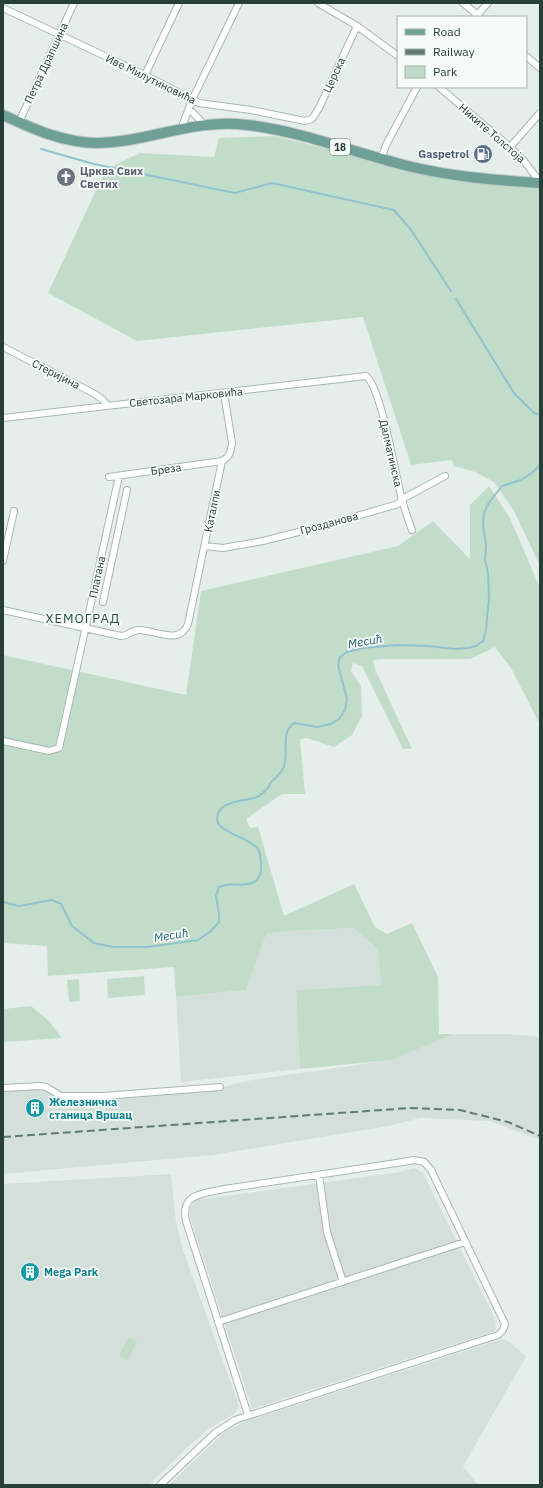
<svg xmlns="http://www.w3.org/2000/svg" width="543" height="1488" viewBox="0 0 543 1488" font-family="'IBM Plex Sans',sans-serif">
<rect width="100%" height="100%" fill="#e6eeeb"/>
<path fill="#d4deda" d="M 353,928 L 378,949 L 381,985 L 296,990 L 300,1069 L 181,1082 L 176,997 L 246,990 L 265,934 L 288,931 Z
M 454,1034 L 509,1034 L 540,1037 L 540,1132 L 538,1139 L 490,1121 L 420,1118 L 389,1126 L 212,1155 L 3,1174 L 3,1090 L 43,1089 L 75,1099 L 151,1094 L 227,1086 L 246,1081 L 392,1060 Z
M 414,1168 L 423,1173 L 496,1321 L 495,1331 L 252,1409 L 190,1217 L 190,1208 L 196,1200 L 394,1173 Z
M 171,1174 L 176,1222 L 183,1250 L 239,1406 L 235,1413 L 211,1427 L 191,1444 L 149,1485 L 3,1485 L 3,1184 Z
M 502,1339 L 510,1342 L 526,1357 L 463,1466 L 478,1485 L 169,1485 L 227,1430 L 244,1422 Z"/>
<path fill="#c1ddca" d="M 275,136 L 426,173 L 540,187 L 540,566 L 514,511 L 494,482 L 475,472 L 454,466 L 452,460 L 411,465 L 363,317 L 137,341 L 48,293 L 106,169 L 140,153 L 214,157 L 219,138 Z
M 489,486 L 510,518 L 540,588 L 540,725 L 511,668 L 495,647 L 470,659 L 386,659 L 373,660 L 375,669 L 412,749 L 403,749 L 362,666 L 353,663 L 351,671 L 361,686 L 362,716 L 352,735 L 334,747 L 307,738 L 300,739 L 305,794 L 282,794 L 246,819 L 250,828 L 258,827 L 284,916 L 354,884 L 375,927 L 387,934 L 412,923 L 438,977 L 439,1034 L 454,1034 L 392,1060 L 300,1069 L 296,990 L 381,985 L 378,949 L 353,928 L 288,931 L 266,934 L 246,990 L 176,997 L 174,967 L 48,976 L 47,946 L 3,943 L 3,655 L 186,695 L 201,591 L 398,546 L 433,521 L 470,559 L 470,505 Z
M 144,976 L 145,995 L 108,998 L 107,979 Z
M 79,979 L 80,1001 L 69,1002 L 67,980 Z
M 31,1006 L 49,1021 L 62,1038 L 3,1042 L 3,1009 Z
M 128,1338 L 137,1341 L 128,1360 L 119,1356 Z"/>
<g fill="none" stroke-linecap="round" stroke-linejoin="round">
<path stroke="#92c2ce" stroke-width="2" d="M 41,149 L 94,164 L 235,193 L 272,183 L 394,210 L 411,230 L 451,291
M 456,299 L 514,393 L 534,413 L 540,415
M 3,902 L 19,906 L 52,900 L 61,904 L 72,926 L 94,943 L 113,947 L 148,947 L 198,940 L 211,931 L 219,922 L 219,914 L 216,896 L 219,887 C 230,881 243,888 254,882 C 259,880 262,872 261,867 C 261,861 261,854 258,849 C 250,838 217,832 217,819 C 217,800 244,802 257,797 C 260,796 264,792 266,790 C 268,788 270,785 271,782 C 276,777 282,773 284,766 C 289,750 280,734 294,723 L 317,727 L 331,724 L 339,719 L 345,710 L 347,699 L 338,665 L 340,657 L 347,652 L 363,648 L 397,645 L 428,646 L 454,649 L 468,648 L 476,646 L 483,641 L 486,630 L 489,598 L 488,572 L 485,560 L 486,546 L 483,524 L 484,513 L 488,504 L 502,486 L 521,480 L 532,473 L 540,465"/>
<g stroke="#a9b6b2" stroke-width="8">
<path id="minor" d="M 318,3 L 357,26 L 398,56
M 463,3 L 480,17
M 3,8 L 145,75 L 199,103 L 251,110 L 305,121 L 312,119 L 319,108 L 357,26
M 475,17 L 488,3
M 526,56 L 540,68
M 145,75 L 179,3
M 439,87 L 510,147 L 524,161 L 540,182
M 189,109 L 204,124
M 19,122 L 74,3
M 181,129 L 192,100 L 239,3
M 510,147 L 540,113
M 381,159 L 386,145 L 417,87
M 3,347 L 95,394 L 103,400 L 107,405
M 3,418 L 366,376 C 381,386 396,478 402,500 C 405,510 408,520 412,530
M 109,477 L 222,461
M 205,546 L 223,548 L 263,541 L 326,525 L 398,504 L 406,497 L 445,476
M 3,561 L 14,511
M 103,602 L 127,490
M 3,610 L 121,636 C 128,636 132,630 139,630 C 155,630 180,646 188,624 L 222,461 C 230,457 231,451 232,443 L 224,393
M 3,741 L 49,751 L 59,748 L 119,476
M 3,1088 L 40,1086 L 46,1087 L 61,1096 L 103,1096 L 220,1087
M 319,1175 L 327,1232 L 343,1282
M 218,1322 L 465,1242
M 160,1485 L 215,1433 L 235,1420 L 498,1335 L 503,1330 L 505,1324 L 431,1170 L 424,1162 L 414,1160 L 403,1162 L 224,1189 C 203,1194 180,1193 186,1221 L 248,1415"/>
</g>
<g stroke="#c2c9c8" stroke-width="12">
<path id="primary" d="M 3,115 C 33,129 64,143 98,143 C 149,142 194,118 247,125 C 301,131 355,153 408,166 C 453,177 494,180 540,183"/>
</g>
<use href="#minor" stroke="#fff" stroke-width="6"/>
<use href="#primary" stroke="#6ea096" stroke-width="10"/>
<path stroke="#617a75" stroke-width="2" stroke-dasharray="8 4" stroke-linecap="butt" d="M 3,1137 L 410,1108 L 460,1110 L 508,1122 L 540,1136"/>
</g>
<defs>
<g id="fuel-disc" transform="scale(1)"><circle r="9.5" fill="#5c6f8a" stroke="#f6faf9"/><path d="M-5.5-6h7V0h2V4h1.3V-2.5L3-4.5l.8-.8L6-3V5H2.5V1h-1V6h-7ZM-4.2-4.7v3.2H.2V-4.7Z" fill="#fff"/></g>
<g id="church-disc" transform="scale(1)"><circle r="9.5" fill="#6b7280" stroke="#f6faf9"/><path d="M-1.2-6h2.4v3.5h3.3v2.4h-3.3V6h-2.4V-.1h-3.3v-2.4h3.3Z" fill="#fff"/></g>
<g id="building-disc" transform="scale(1)"><circle r="9.5" fill="#0f9aa8" stroke="#f6faf9"/><path d="M-4-6H4V6H1V3H-1V6H-4ZM-2.5-4.3h1.7v1.8h-1.7ZM.8-4.3h1.7v1.8H.8ZM-2.5-1h1.7V.8h-1.7ZM.8-1h1.7V.8H.8Z" fill="#fff"/></g>
</defs>
<g fill-rule="evenodd">
<use href="#fuel-disc" x="483" y="154"/>
<use href="#church-disc" x="66" y="177"/>
<use href="#building-disc" x="35" y="1108"/>
<use href="#building-disc" x="30" y="1272"/>
</g>
<g text-anchor="middle" dominant-baseline="central" stroke-width="3.5" stroke-linejoin="round" paint-order="stroke">
<rect fill="#f6faf9" stroke="#647773" stroke-width="1" x="330" y="139" width="20" height="16" rx="3"/>
<g font-size="10" font-weight="bold" fill="#263f39">
<text x="340" y="147">18</text>
</g>
<g font-size="11" fill="#263f39" stroke="#f6faf9">
<text transform="translate(46 63) rotate(-65)">Петра Драпшина</text>
<text transform="translate(334 75) rotate(-65)">Церска</text>
<text transform="translate(151 79) rotate(26)">Иве Милутиновића</text>
<text transform="translate(492 133) rotate(41)">Никите Толстоја</text>
<text transform="translate(56 374) rotate(27)">Стеријина</text>
<text transform="translate(186 397) rotate(-6)">Светозара Марковића</text>
<text transform="translate(391 453) rotate(77)">Далматинска</text>
<text transform="translate(166 469) rotate(-8)">Бреза</text>
<text transform="translate(212 511) rotate(-78)">Каталпи</text>
<text transform="translate(329 523) rotate(-15)">Грозданова</text>
<text transform="translate(97 577) rotate(-78)">Платана</text>
</g>
<g font-size="11" font-weight="bold" fill="#4e5e75" stroke="#f6faf9" text-anchor="end">
<text x="469" y="154">Gaspetrol</text>
</g>
<g font-size="11" font-weight="bold" fill="#5b616d" stroke="#f6faf9" text-anchor="start">
<text x="80" y="171">Црква Свих<tspan x="80" dy="13">Светих</tspan></text>
</g>
<g font-size="11" font-weight="bold" fill="#0d838f" stroke="#f6faf9" text-anchor="start">
<text x="49" y="1102">Железничка<tspan x="49" dy="13">станица Вршац</tspan></text>
<text x="44" y="1272">Mega Park</text>
</g>
<g font-size="12" font-style="italic" fill="#236577" stroke="#f6faf9">
<text transform="translate(365 641) rotate(-10)">Месић</text>
<text transform="translate(171 935) rotate(-9)">Месић</text>
</g>
<g font-size="13" letter-spacing="1" fill="#235047" stroke="#f6faf9">
<text x="83" y="618">ХЕМОГРАД</text>
</g>
</g>
<rect width="543" height="1488" fill="none" stroke="#263f39" stroke-width="8"/>
<rect x="397" y="16" width="130" height="72" fill="#f6faf9" stroke="#a3afac"/>
<rect x="405" y="29" width="20" height="6" fill="#6ea096" stroke="#a3afac"/>
<text x="433" y="36" font-size="12" fill="#263f39">Road</text>
<rect x="405" y="49" width="20" height="6" fill="#617a75" stroke="#a3afac"/>
<text x="433" y="56" font-size="12" fill="#263f39">Railway</text>
<rect x="405" y="66" width="20" height="12" fill="#c1ddca" stroke="#a3afac"/>
<text x="433" y="76" font-size="12" fill="#263f39">Park</text>
</svg>
